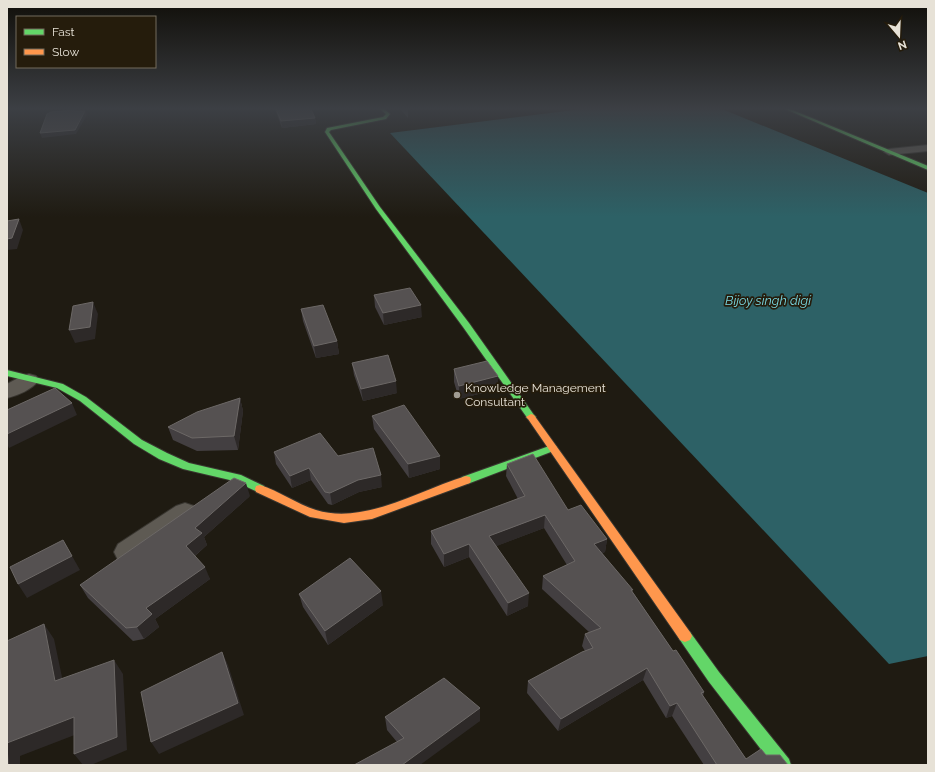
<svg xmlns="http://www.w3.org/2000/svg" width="935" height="772" viewBox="0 0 935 772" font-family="Raleway,sans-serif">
<rect width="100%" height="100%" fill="#1f1b12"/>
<path fill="#2d6166" d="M 582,109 L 722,109 L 928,193 L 928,656 L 889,664 L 390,133 Z"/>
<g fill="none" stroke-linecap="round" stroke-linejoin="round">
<g stroke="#393630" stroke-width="2">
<path id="street" d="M 928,145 L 928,151 L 889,155 L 884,152 L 889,149 Z
M 29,374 L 36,376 L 39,380 C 33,389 17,396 7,398 L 7,384 L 22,376 Z
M 185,503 L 194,506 L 197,513 L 194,520 L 136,560 L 127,563 L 118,560 L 114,552 L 118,544 L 176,506 Z"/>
</g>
<g stroke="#393630" stroke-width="2">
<path id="fast" d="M 380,109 L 384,109 L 390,114 L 386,119 L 331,130 L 329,132 L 380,207 L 469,323 L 534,415 L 536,417 L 534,419 L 528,419 L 463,327 L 376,209 L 325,132 L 327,128 L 383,117 L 386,114 Z
M 785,109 L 790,109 L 928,166 L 928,170 Z
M 7,370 L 63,384 L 86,397 L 142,440 L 167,453 L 189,463 L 241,475 L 264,486 L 265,489 L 264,492 L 260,493 L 234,481 L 183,469 L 159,459 L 134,444 L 80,401 L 57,388 L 7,376 Z
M 552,445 L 556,446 L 557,448 L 556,450 L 470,483 L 466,484 L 462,483 L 461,480 L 462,477 Z
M 685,630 L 690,632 L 719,672 L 789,759 L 791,765 L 773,765 L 709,682 L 680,640 L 678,636 L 680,632 Z"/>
</g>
<g stroke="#393630" stroke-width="2">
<path id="slow" d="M 531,414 L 534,415 L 690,632 L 692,636 L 690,640 L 685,642 L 680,640 L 528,419 L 526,417 Z
M 466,476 L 470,477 L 471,480 L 470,483 L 372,519 L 344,523 L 310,517 L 256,492 L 255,489 L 256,486 L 260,485 C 279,491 297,504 316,510 C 365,525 419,490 466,476 Z"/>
</g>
<use href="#street" fill="#5e5a53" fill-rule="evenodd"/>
<use href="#fast" fill="#63d668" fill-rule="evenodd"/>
<use href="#slow" fill="#ff974d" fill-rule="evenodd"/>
</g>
<path fill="#433f41" d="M 275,109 L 311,109 L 315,118 L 316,124 L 282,128 Z
M 400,109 L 408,109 L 408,118 Z
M 374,295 L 422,317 L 384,325 L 375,307 Z
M 301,309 L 337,341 L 339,354 L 316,358 L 303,321 Z
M 352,363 L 397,393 L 363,401 L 354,375 Z
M 454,369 L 498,376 L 498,389 L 459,399 L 454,382 Z
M 240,398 L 243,411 L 238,450 L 197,451 L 173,440 L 168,427 Z
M 372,416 L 440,469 L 409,478 L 374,429 Z
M 274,452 L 338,456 L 382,487 L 359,492 L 332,505 L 328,504 L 311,480 L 292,488 L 276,464 Z
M 507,464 L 607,539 L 605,552 L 602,553 L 632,591 L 673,651 L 704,692 L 703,696 L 746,759 L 766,755 L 788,765 L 704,765 L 672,716 L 666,718 L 643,680 L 558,731 L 527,693 L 528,681 L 585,651 L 582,646 L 585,634 L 589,632 L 542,589 L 543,576 L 567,565 L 544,528 L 496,546 L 528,606 L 507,616 L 469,557 L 444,567 L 431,544 L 431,531 L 518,499 L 506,476 Z
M 250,496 L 204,537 L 207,545 L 195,556 L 210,579 L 155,619 L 159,627 L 144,639 L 133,641 L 88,598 L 80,585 Z
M 299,594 L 383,605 L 328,645 L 303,607 Z
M 480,708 L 480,721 L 397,742 L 387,730 L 385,717 Z"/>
<path fill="#2d2928" d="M 85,111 L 87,115 L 76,134 L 42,138 L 40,133 Z
M 315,118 L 316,124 L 282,128 L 281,121 Z
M 19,219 L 23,230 L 17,249 L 7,250 L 7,239 Z
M 93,302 L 98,314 L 95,339 L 75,343 L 69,330 Z
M 421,305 L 422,317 L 384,325 L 383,313 Z
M 337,341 L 339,354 L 316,358 L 314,346 Z
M 498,376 L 498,389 L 459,399 L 459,386 Z
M 396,381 L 397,393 L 363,401 L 361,389 Z
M 240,398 L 243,411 L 238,450 L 234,436 Z
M 72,403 L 77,415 L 9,448 L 7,444 L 7,434 Z
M 440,456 L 440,469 L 409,478 L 408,464 Z
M 309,468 L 311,480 L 292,488 L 290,476 Z
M 381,475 L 382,487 L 359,492 L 332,505 L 330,493 L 358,480 Z
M 246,483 L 250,496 L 204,537 L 207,545 L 191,559 L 186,546 L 195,528 Z
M 545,515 L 544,528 L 489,549 L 489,536 Z
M 607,539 L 605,552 L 591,557 L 594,544 Z
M 63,540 L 80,570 L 27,598 L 18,584 Z
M 469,544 L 469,557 L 444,567 L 444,554 Z
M 205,567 L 210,579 L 155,619 L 159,627 L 144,639 L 137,627 L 146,608 Z
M 381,591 L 383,605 L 328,645 L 325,631 Z
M 529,593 L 528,606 L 507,616 L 508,603 Z
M 44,624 L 54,639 L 66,696 L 55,681 Z
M 222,652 L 228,665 L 244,715 L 159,754 L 151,742 Z
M 114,660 L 123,674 L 127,750 L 91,765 L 83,765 L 74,754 Z
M 647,668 L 643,680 L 558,731 L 561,719 Z
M 677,703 L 672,716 L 666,718 L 670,706 Z
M 480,708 L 480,721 L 420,765 L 402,765 Z
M 74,717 L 85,731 L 20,756 L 20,765 L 8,765 L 7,743 Z"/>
<path fill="#555151" stroke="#6c6866" d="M 276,109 L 311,109 L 315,118 L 281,121 Z
M 74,110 L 74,111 L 85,111 L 75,130 L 40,133 L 47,114 L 51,112 Z
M 19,219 L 12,238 L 7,239 L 7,221 Z
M 410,288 L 421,305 L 383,313 L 374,295 Z
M 93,302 L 90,327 L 69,330 L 73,306 Z
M 323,305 L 337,341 L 314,346 L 301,309 Z
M 388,355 L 396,381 L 361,389 L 352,363 Z
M 487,361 L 498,376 L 459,386 L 454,369 Z
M 55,388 L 72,403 L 7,434 L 7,410 Z
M 240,398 L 234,436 L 192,438 L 168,427 L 197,412 Z
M 404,405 L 440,456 L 408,464 L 372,416 Z
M 320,433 L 338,456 L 373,448 L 381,475 L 358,480 L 330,493 L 325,492 L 309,468 L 290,476 L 274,452 Z
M 533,454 L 568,510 L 581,505 L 607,539 L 594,544 L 633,590 L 631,590 L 673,651 L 676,650 L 704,692 L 701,693 L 746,759 L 761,749 L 766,755 L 780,755 L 788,765 L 717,765 L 677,703 L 670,706 L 647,668 L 561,719 L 528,681 L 582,652 L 593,648 L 585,634 L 601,628 L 543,576 L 575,561 L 545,515 L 489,536 L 529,593 L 508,603 L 469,544 L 444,554 L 431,531 L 525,496 L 507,464 Z
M 234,478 L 246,483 L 195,528 L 202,533 L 186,546 L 205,567 L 146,608 L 152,614 L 137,627 L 126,628 L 80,585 Z
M 63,540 L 72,556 L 18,584 L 10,567 Z
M 350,558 L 381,591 L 325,631 L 299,594 Z
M 44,624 L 55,681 L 114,660 L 117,737 L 74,754 L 74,717 L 7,743 L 8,765 L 7,765 L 7,641 Z
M 222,652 L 238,703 L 151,742 L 141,692 Z
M 444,678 L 480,708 L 402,765 L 354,765 L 404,738 L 385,717 Z"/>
<linearGradient id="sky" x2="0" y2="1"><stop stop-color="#110f0a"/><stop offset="0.5" stop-color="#3c3f44"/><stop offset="1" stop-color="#3c3f44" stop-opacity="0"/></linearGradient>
<rect width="935" height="217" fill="url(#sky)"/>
<circle fill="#a19c92" stroke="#251c0c" stroke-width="1.5" cx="457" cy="395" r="4"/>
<g text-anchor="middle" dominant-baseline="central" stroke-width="3.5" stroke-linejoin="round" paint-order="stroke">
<g font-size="12" fill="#e7e2d7" stroke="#251c0c" text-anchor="start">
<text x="465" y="388">Knowledge Management<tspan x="465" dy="14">Consultant</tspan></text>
</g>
<g font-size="13" font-style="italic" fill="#79d8e2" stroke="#251c0c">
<text x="768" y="300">Bijoy singh digi</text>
</g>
</g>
<rect width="935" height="772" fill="none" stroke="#e7e2d7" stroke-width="16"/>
<rect x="16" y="16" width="140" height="52" fill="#251c0c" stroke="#736b5d"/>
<rect x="24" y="29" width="20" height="6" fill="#63d668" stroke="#736b5d"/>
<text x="52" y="36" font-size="12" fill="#e7e2d7">Fast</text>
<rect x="24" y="49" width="20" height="6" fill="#ff974d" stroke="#736b5d"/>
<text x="52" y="56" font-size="12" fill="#e7e2d7">Slow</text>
<g transform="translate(899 36) rotate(161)" stroke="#251c0c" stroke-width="3" paint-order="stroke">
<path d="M0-3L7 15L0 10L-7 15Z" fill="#e7e2d7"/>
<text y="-6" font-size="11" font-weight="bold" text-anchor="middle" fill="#e7e2d7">N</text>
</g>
</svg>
